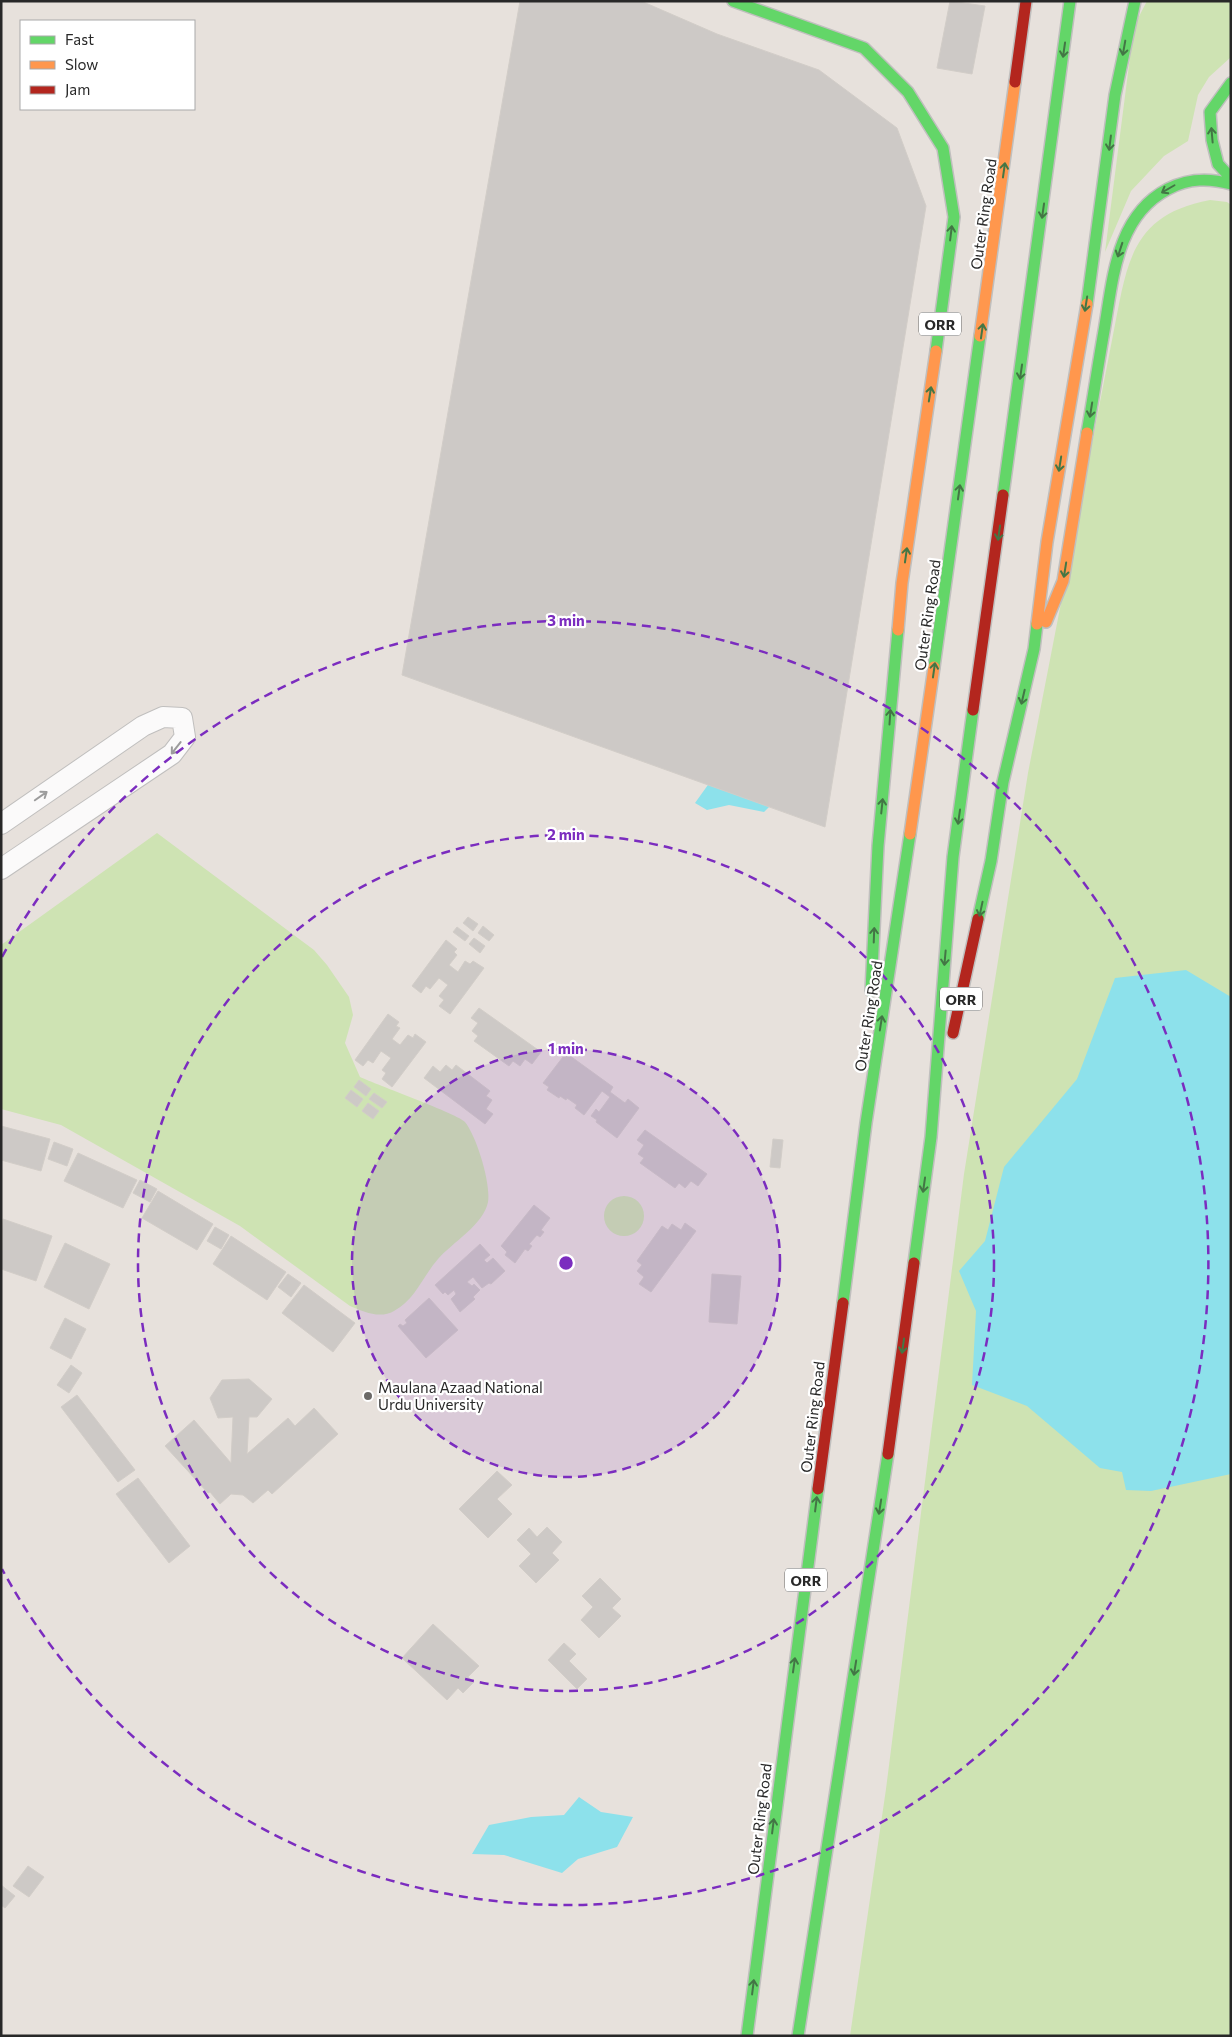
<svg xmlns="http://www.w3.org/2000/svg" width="1232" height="2037" viewBox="0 0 1232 2037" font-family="Commissioner,sans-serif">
<rect width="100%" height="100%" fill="#e7e1dc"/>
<path fill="#cee3b3" d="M 1147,1 L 1231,1 L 1231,57 L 1209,77 L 1198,95 L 1188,141 L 1164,156 L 1131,191 L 1105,252 L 1134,26 Z
M 1210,200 L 1227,202 L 1231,205 L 1231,2036 L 850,2036 L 886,1789 L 964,1174 L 1028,773 L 1113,335 C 1127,266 1129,215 1210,200 Z
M 157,833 L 314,950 L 327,965 L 349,997 L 353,1015 L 345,1043 L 360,1077 C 375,1084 460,1115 465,1122 C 477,1137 491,1184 488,1202 C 484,1224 452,1243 438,1259 C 423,1276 415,1300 394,1311 C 380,1319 364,1312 350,1306 L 240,1226 L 61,1125 L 1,1109 L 1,945 Z
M604 1216a20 20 0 1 1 40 0a20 20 0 1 1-40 0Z"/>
<path fill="#8de1eb" d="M 715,775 L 779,797 L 764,812 L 729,805 L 707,810 L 695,803 Z
M 1186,970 L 1231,997 L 1231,1474 L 1151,1491 L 1126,1490 L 1122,1472 L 1100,1468 L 1027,1406 L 972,1385 L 976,1311 L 959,1271 L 985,1241 L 1004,1167 L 1077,1079 L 1115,978 Z
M 579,1797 L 601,1812 L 633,1817 L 617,1847 L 578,1859 L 562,1873 L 504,1855 L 472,1854 L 489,1825 L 531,1817 L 564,1815 Z"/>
<path fill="#cdc9c6" stroke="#d2cdc8" d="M 520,1 L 641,1 L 717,34 L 819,70 L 897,128 L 926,206 L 825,827 L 402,675 Z
M 950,1 L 985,6 L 972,74 L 937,68 Z
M 468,917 L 478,924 L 473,931 L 463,923 Z
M 483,926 L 494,935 L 489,941 L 478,933 Z
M 457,927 L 469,936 L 465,941 L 453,932 Z
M 474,938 L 485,946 L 480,953 L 469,944 Z
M 446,940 L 457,949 L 454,952 L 457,955 L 449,965 L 458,972 L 465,961 L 470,964 L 473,961 L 484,968 L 450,1014 L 439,1006 L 444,1000 L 439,996 L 448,985 L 439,978 L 430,989 L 426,986 L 421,993 L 412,986 Z
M 479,1008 L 541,1052 L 532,1064 L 525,1059 L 520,1066 L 513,1061 L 509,1066 L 474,1041 L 478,1036 L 472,1031 L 478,1023 L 471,1018 Z
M 388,1014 L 399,1022 L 396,1026 L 400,1028 L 392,1039 L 400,1045 L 408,1035 L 413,1038 L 415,1034 L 426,1042 L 392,1087 L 382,1079 L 386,1073 L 382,1070 L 391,1058 L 381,1051 L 373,1063 L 368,1060 L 363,1066 L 355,1060 Z
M 566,1053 L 613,1087 L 610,1092 L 625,1103 L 628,1099 L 639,1108 L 617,1138 L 596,1122 L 597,1120 L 591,1116 L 596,1109 L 599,1112 L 610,1097 L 602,1091 L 584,1115 L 575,1108 L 577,1105 L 567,1098 L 566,1100 L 560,1096 L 559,1098 L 547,1090 L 549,1087 L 543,1083 Z
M 446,1065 L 452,1070 L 456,1065 L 490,1091 L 486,1096 L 492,1100 L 486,1109 L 493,1114 L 485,1124 L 424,1078 L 433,1066 L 440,1072 Z
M 359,1080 L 371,1089 L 366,1096 L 354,1087 Z
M 351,1090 L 363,1099 L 357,1107 L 345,1098 Z
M 374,1093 L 387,1102 L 382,1108 L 369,1099 Z
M 368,1103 L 379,1111 L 373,1119 L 362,1111 Z
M 1,1126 L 50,1139 L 41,1171 L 1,1160 Z
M 645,1130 L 707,1174 L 698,1186 L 691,1181 L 685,1188 L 679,1183 L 675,1188 L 640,1163 L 644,1158 L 638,1154 L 644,1145 L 637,1140 Z
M 773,1139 L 783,1140 L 780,1168 L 770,1167 Z
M 54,1142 L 73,1149 L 67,1166 L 48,1159 Z
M 78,1153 L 137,1180 L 123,1208 L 64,1181 Z
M 140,1180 L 157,1189 L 150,1202 L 133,1193 Z
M 158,1191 L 213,1224 L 197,1250 L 142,1218 Z
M 534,1205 L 550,1218 L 541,1230 L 544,1232 L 540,1237 L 537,1235 L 529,1244 L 532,1246 L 528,1251 L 525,1249 L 515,1263 L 505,1255 L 507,1252 L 501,1246 Z
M 3,1219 L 52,1236 L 36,1281 L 1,1269 Z
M 685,1223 L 696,1231 L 651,1292 L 639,1284 L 644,1277 L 637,1271 L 642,1265 L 637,1261 L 662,1226 L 668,1230 L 672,1224 L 681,1230 Z
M 215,1227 L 229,1235 L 221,1249 L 207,1241 Z
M 231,1236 L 286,1272 L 267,1300 L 213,1264 Z
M 65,1243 L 110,1264 L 89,1309 L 44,1287 Z
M 480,1244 L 490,1255 L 484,1260 L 487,1263 L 493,1258 L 505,1271 L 491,1284 L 489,1283 L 482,1288 L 473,1277 L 467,1282 L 472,1286 L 474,1284 L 480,1290 L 473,1297 L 475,1299 L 460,1312 L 451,1299 L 456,1294 L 454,1290 L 448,1295 L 445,1292 L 443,1294 L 435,1285 Z
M 288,1274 L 301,1283 L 291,1297 L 278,1287 Z
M 712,1274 L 741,1276 L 737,1324 L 709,1322 Z
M 304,1285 L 355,1323 L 333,1352 L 282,1313 Z
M 429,1298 L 458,1330 L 426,1358 L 398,1326 L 400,1324 L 403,1326 L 407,1323 L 405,1320 Z
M 65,1318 L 86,1329 L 71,1359 L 50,1348 Z
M 71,1365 L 82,1373 L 69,1393 L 57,1385 Z
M 249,1379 L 272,1399 L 257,1417 L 249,1417 L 247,1454 L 288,1418 L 295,1426 L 314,1408 L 338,1434 L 272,1494 L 268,1490 L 253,1503 L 243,1495 L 231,1494 L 220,1504 L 210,1492 L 208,1493 L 165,1446 L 194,1420 L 231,1463 L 233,1417 L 218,1418 L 210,1398 L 222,1380 Z
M 77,1395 L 135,1470 L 118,1482 L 61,1407 Z
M 497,1471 L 512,1485 L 497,1499 L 512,1514 L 488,1538 L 459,1509 Z
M 138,1478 L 190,1546 L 169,1563 L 116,1494 Z
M 547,1527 L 562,1542 L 552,1553 L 559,1560 L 536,1583 L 519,1566 L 531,1554 L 517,1540 L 529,1528 L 537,1537 Z
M 600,1578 L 621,1599 L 612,1608 L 621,1616 L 599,1638 L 581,1620 L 593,1607 L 582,1596 Z
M 433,1624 L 479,1666 L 468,1677 L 474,1682 L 463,1693 L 458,1688 L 447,1700 L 402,1658 Z
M 564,1643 L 576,1654 L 569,1661 L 587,1679 L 577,1689 L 548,1660 Z
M 28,1866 L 44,1877 L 29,1897 L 13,1886 Z
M 1,1885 L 15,1896 L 5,1908 L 1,1905 Z"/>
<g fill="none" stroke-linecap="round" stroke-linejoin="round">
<g stroke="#c0bfbe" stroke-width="22">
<path id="street" d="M 1,824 L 143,726 L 163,717 L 182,718 L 185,737 L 172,754 L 1,869"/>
</g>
<g stroke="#c0bfbe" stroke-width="14">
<path id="fast" d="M 733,1 L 864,48 L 908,92 L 943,148 L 954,217 L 936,351
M 1231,83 L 1210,112 L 1212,140 L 1218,164 L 1231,178
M 1087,304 L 1115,95 L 1135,1
M 1087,433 C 1093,399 1098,365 1104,331 C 1113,279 1116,216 1168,189 C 1189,178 1209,178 1231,184
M 1003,495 L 1070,1
M 934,667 L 980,336
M 978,919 L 991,861 L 1003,782 L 1034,649 L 1037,624
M 871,991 L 878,846 L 898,630
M 914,1263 L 931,1137 L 953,857 L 973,710
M 843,1303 L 866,1123 L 910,834
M 747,2036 L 818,1489
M 798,2036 L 888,1454"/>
</g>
<g stroke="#c0bfbe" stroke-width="14">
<path id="slow" d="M 980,336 L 1015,82
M 1046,622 L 1063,581 L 1087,433
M 1037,624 L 1047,542 L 1087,304
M 898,630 L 902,583 L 936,351
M 910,834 L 934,667"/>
</g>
<g stroke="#c0bfbe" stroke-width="14">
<path id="jam" d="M 1015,82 L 1026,1
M 973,710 L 1003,495
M 953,1033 L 978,919
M 888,1454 L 914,1263
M 818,1489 L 843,1303"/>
</g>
<use href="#street" stroke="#fbfafa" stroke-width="20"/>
<use href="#fast" stroke="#63d668" stroke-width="11"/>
<use href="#slow" stroke="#ff974d" stroke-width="11"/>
<use href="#jam" stroke="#b3261e" stroke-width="11"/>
</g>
<defs><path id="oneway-shaft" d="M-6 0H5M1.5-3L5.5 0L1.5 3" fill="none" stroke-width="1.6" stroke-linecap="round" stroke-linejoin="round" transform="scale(1.25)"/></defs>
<g stroke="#437645">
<use href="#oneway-shaft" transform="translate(1124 48) rotate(100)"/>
<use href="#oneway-shaft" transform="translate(1064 50) rotate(98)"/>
<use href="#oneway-shaft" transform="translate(1212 135) rotate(-95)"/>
<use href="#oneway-shaft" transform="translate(1110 143) rotate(97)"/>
<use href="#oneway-shaft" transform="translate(1004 170) rotate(-82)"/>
<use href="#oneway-shaft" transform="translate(1168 189) rotate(150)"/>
<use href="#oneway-shaft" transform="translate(1043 211) rotate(98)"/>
<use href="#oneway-shaft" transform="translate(951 233) rotate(-83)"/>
<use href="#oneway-shaft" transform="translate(1120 250) rotate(108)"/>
<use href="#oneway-shaft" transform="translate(1086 304) rotate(99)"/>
<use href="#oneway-shaft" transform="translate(982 331) rotate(-82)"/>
<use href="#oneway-shaft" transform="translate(1021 372) rotate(98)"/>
<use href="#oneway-shaft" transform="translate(930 394) rotate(-81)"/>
<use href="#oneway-shaft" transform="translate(1091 410) rotate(99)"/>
<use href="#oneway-shaft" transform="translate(1060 464) rotate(99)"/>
<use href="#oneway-shaft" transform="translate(959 492) rotate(-82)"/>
<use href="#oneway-shaft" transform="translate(999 533) rotate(98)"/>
<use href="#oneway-shaft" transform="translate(906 555) rotate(-82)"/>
<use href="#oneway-shaft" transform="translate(1065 570) rotate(99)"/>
<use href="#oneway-shaft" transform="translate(934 670) rotate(-82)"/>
<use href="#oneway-shaft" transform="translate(1023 697) rotate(103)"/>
<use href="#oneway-shaft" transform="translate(890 717) rotate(-86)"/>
<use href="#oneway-shaft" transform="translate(882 806) rotate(-84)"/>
<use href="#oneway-shaft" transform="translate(959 817) rotate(98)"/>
<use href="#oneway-shaft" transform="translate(981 909) rotate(102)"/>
<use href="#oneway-shaft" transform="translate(874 935) rotate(-88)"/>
<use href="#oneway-shaft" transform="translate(945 958) rotate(95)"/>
<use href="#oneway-shaft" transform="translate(881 1023) rotate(-81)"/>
<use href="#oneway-shaft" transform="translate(924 1185) rotate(98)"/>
<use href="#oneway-shaft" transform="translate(903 1346) rotate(98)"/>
<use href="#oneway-shaft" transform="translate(816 1504) rotate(-83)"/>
<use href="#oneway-shaft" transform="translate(880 1507) rotate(99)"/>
<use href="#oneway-shaft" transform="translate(794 1665) rotate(-82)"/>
<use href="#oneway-shaft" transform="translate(855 1668) rotate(99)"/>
<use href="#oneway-shaft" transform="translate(773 1826) rotate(-83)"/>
<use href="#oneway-shaft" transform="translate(753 1987) rotate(-83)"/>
</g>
<g stroke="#9c9c9c">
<use href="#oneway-shaft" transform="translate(176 748) rotate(128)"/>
<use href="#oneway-shaft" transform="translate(41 796) rotate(-35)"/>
</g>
<circle cx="566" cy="1263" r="214" fill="#7b2cbf" fill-opacity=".12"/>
<g fill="none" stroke="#7b2cbf" stroke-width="2.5" stroke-dasharray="9 6">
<circle cx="566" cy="1263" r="214"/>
<circle cx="566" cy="1263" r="428"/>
<path d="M2 957A642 642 0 1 1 2 1569"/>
</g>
<circle fill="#6b6967" stroke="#fff" stroke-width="2" cx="368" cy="1396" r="5"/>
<g text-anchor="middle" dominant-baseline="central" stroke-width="4.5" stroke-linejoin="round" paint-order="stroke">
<g fill="#fff" stroke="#686868" stroke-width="1">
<rect x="919" y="312.5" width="42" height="23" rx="4"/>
<rect x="940" y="987.5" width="42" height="23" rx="4"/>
<rect x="785" y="1568.5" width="42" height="23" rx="4"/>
</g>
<g font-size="14" font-weight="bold" fill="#282828">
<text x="940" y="324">ORR</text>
<text x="961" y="999">ORR</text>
<text x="806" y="1580">ORR</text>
</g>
<g font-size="15" fill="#282828" stroke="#fff">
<text transform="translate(983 214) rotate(-82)">Outer Ring Road</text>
<text transform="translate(927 615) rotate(-82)">Outer Ring Road</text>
<text transform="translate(868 1016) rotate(-81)">Outer Ring Road</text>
<text transform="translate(812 1417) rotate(-83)">Outer Ring Road</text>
<text transform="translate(759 1819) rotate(-83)">Outer Ring Road</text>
</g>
<g font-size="15" fill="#282828" stroke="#fff" text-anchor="start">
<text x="378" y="1387">Maulana Azaad National<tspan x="378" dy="17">Urdu University</tspan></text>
</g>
</g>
<circle cx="566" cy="1263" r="8" fill="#7b2cbf" stroke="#fff" stroke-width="2.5"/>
<g font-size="15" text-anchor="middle" font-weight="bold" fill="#7b2cbf" stroke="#fff" stroke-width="4.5" stroke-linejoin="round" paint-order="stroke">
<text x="566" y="626">3 min</text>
<text x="566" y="840">2 min</text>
<text x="566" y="1054">1 min</text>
</g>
<rect width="1232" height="2037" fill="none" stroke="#282828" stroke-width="5"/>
<rect x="20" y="20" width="175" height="90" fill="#ffffff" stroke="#a9a9a9"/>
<rect x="30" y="36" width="25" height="8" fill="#63d668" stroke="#a9a9a9"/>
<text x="65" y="45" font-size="15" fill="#282828">Fast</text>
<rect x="30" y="61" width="25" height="8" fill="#ff974d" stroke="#a9a9a9"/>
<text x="65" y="70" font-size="15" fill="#282828">Slow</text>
<rect x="30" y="86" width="25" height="8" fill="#b3261e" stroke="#a9a9a9"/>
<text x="65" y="95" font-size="15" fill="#282828">Jam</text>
</svg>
